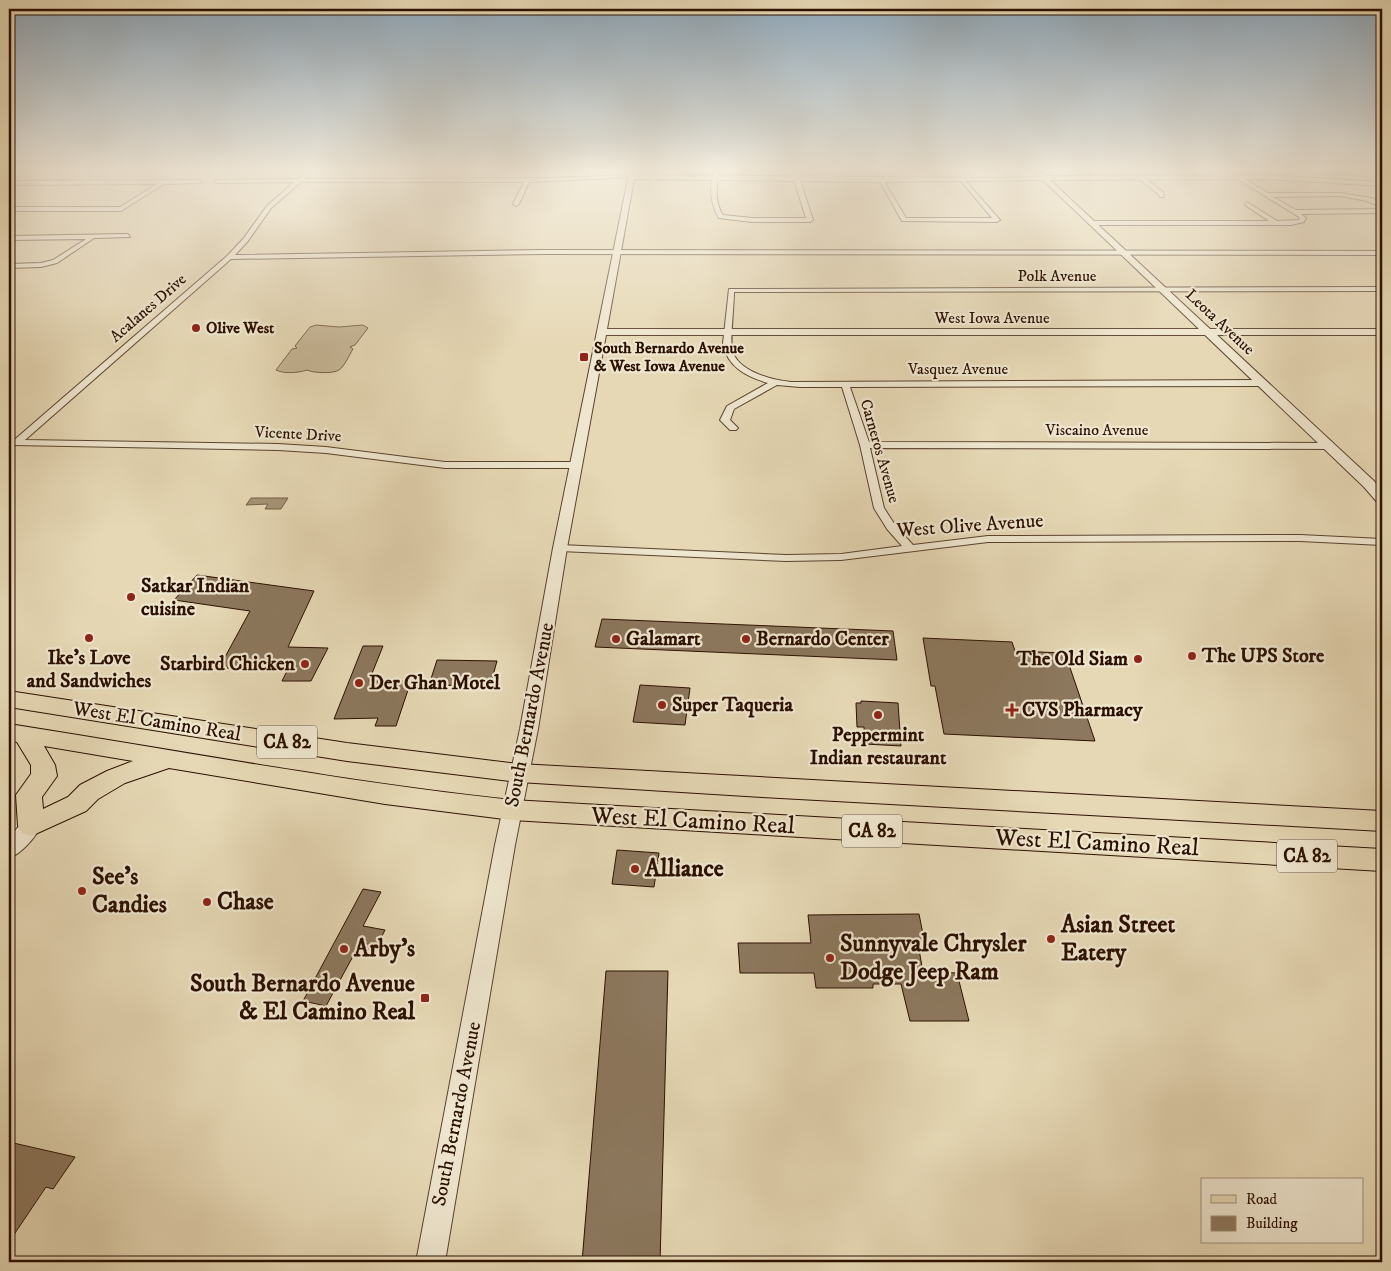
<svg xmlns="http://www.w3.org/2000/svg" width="1391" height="1271" viewBox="0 0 1391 1271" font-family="'IM FELL DW Pica',serif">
<rect width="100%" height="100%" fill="#e6d8b5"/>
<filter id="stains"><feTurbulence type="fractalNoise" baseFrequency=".004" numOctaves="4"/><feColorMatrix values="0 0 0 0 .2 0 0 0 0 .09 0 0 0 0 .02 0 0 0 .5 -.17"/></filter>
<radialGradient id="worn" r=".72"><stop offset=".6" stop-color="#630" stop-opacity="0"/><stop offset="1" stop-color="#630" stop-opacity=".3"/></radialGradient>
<path fill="#c6b696" stroke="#78634b" d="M 316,325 L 339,327 L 363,325 L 368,328 L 355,345 L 350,347 L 353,349 C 349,355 345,366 339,370 C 333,374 313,373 307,370 C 298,373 284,374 276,370 L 292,349 L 297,348 L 295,346 L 310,327 Z"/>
<path fill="#a69477" stroke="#755f47" d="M 251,498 L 288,498 L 281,509 L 265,509 L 268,504 L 246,505 Z"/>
<path fill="#8c785e" stroke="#2b1000" d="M 197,575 L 314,591 L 288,647 L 328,648 L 311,681 L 282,681 L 288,669 L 219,668 L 250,611 L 174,600 Z
M 602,619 L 893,631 L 897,660 L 595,647 Z
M 923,638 L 1012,642 L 1015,651 L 1065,653 L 1095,741 L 944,734 L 935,686 L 931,686 Z
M 363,646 L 383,646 L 369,681 L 411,681 L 396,726 L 375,726 L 378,718 L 334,719 Z
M 437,660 L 497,661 L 490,686 L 429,685 Z
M 640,685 L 690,688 L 685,725 L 633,722 Z
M 861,701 L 898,703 L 901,746 L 865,744 L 864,727 L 857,727 L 856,703 L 861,703 Z
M 617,850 L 659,853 L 654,887 L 612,884 Z
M 363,889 L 381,892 L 363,926 L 385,930 L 375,950 L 358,947 L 326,1006 L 303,1001 Z
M 919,914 L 925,944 L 918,944 L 923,972 L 957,973 L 969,1021 L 910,1021 L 901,984 L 873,984 L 873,988 L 816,988 L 814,973 L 740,973 L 738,943 L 811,943 L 808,915 Z
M 606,971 L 668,971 L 660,1262 L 582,1262 Z
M 9,1142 L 75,1157 L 53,1189 L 46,1187 L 9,1242 Z"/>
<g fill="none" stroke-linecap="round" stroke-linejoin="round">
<g stroke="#5a422d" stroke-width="2">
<path id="minor" d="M 310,169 L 316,169 L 304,179 L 553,178 L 632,175 L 635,177 L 529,182 L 519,204 L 516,206 L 513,204 L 524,182 L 301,182 L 271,208 L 248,241 L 235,255 L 542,250 L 1382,251 L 1382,255 L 542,254 L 231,259 L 25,440 L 278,444 L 326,447 L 445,462 L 577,462 L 582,465 L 577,468 L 445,468 L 326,453 L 278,450 L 13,445 L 13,441 L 227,256 L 243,239 L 267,206 L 294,182 L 216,183 L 214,180 L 298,179 Z
M 714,169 L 720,169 C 716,184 714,202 723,215 L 752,218 L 806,218 L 794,180 L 795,174 L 799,169 L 805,169 L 801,174 L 800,180 L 813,220 L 810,222 L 752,222 L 719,218 C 709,203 710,186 714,169 Z
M 1351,169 L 1358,169 L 1379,180 L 1374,181 L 1361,175 L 1316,173 L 1355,171 Z
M 1138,176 L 1142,176 L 1163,192 L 1164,197 L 1160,197 L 1158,194 L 1138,178 Z
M 1236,176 L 1240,176 L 1268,193 L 1341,193 L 1371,198 L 1382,203 L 1382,207 L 1367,201 L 1341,196 L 1273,197 L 1296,210 L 1382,209 L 1382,213 L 1301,214 L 1306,218 L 1304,222 L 1291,225 L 1091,225 L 1088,223 L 1091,221 L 1269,221 L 1245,205 L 1247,202 L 1277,221 L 1299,220 L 1299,217 L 1236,178 Z
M 882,178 L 906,218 L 992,218 L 961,181 L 963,178 L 1000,220 L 997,222 L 902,221 L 879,180 Z
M 200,180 L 202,183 L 164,184 L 121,211 L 9,211 L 9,207 L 120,207 L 157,184 L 9,185 L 9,181 Z
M 128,234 L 130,237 L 94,238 L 57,263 L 41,267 L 9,268 L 9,264 L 41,263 L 53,260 L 86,239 L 9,240 L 9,236 Z
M 1382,287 L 1382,291 L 734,292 C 734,305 730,340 732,350 C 738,372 772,380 791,382 L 1261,380 L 1265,383 L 1261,386 L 850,387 L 869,442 L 1329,443 L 1334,446 L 1329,449 L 870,448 L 884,508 L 895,525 L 913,545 L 988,536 L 1300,535 L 1382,539 L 1382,545 L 1300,541 L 988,542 L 841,560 L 786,561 L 560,551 L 554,548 L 560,545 L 786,555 L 841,554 L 902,546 L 887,529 L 874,508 L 860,445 L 842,387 L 800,387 L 777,385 L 734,409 L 730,420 L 738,428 L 736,430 L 730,430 L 720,420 L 727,406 L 768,383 C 747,377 727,367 723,343 L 729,289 Z"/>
</g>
<g stroke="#5a422d" stroke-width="2">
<path id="tertiary" d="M 630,169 L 636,169 L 635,175 L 1011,178 L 1039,177 L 1037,174 L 1040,172 L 1046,176 L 1267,175 L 1382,182 L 1382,186 L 1267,179 L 1050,180 L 1210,329 L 1382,329 L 1382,335 L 1217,335 L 1374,481 L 1382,491 L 1382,503 L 1377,502 L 1364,487 L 1205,335 L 606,335 L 567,548 L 538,729 L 515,845 L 445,1262 L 416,1262 L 495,845 L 520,729 L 553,548 ZM 634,179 L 882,182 L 1043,180 L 1199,329 L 607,329 Z
M 31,818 L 38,821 L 41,826 C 35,838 21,854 9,858 L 9,837 L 24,821 Z"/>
</g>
<g stroke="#2b1000" stroke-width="2">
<path id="primary" d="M 9,691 L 347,743 L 519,764 L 1382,811 L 1382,831 L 762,797 L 519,782 L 347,761 L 9,707 Z
M 9,724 C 176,750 343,782 512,800 L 1382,849 L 1382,871 L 512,820 L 385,804 L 169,768 L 125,783 L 98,799 L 86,811 L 31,836 L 22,833 L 18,826 L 16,795 L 31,774 L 31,765 L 17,742 L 9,740 ZM 44,746 L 133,761 L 107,771 L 80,785 L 68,797 L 43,809 L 42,797 L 57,776 L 55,765 Z"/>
</g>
<use href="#minor" fill="#efe6cf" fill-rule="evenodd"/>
<use href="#tertiary" fill="#efe6cf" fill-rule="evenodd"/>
<use href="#primary" fill="#e6d8b5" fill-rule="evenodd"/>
</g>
<linearGradient id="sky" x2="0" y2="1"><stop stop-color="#8da7bb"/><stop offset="0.49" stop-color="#f4edde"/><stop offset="1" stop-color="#f4edde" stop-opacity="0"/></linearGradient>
<rect width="1391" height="347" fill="url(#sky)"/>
<g fill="#8f2418" stroke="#efe6cf" stroke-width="2">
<circle cx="196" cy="328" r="5"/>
<rect x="579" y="352" width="10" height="10" rx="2.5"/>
<circle cx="131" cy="597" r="5"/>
<circle cx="89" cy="638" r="5"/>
<circle cx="616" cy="639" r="5"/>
<circle cx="746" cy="639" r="5"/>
<circle cx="1192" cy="656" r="5"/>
<circle cx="1138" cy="659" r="5"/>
<circle cx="305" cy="664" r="5"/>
<circle cx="359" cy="683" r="5"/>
<circle cx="662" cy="705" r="5"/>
<path d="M1009.5 702.5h5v5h5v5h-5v5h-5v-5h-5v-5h5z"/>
<circle cx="878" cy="715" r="5"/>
<circle cx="635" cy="869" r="5"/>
<circle cx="82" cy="891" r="5"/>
<circle cx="207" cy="902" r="5"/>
<circle cx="1051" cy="939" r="5"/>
<circle cx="344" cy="949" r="5"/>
<circle cx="830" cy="958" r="5"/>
<rect x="420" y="993" width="10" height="10" rx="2.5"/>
</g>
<g text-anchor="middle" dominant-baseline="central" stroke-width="4.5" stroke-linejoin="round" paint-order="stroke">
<g font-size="16" fill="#2b1000" stroke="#efe6cf">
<text x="1057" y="276">Polk Avenue</text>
<text transform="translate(148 308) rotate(-41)">Acalanes Drive</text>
<text x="992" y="318">West Iowa Avenue</text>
<text transform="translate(1220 322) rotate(43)">Leota Avenue</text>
<text x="958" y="369">Vasquez Avenue</text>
<text x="1097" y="430">Viscaino Avenue</text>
<text transform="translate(298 434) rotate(3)">Vicente Drive</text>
<text transform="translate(880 451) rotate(74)">Carneros Avenue</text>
</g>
<g font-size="16" font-weight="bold" fill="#2b1000" stroke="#efe6cf" text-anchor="start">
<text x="206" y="328">Olive West</text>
<text x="594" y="348">South Bernardo Avenue<tspan x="594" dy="18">&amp; West Iowa Avenue</tspan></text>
</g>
<g fill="#efe6cf" stroke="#66503e" stroke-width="1">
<rect x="257" y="725.5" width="60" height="33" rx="4"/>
<rect x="842" y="814.5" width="60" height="33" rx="4"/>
<rect x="1277" y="839.5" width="60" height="33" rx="4"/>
</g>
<g font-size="19" font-weight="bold" fill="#2b1000">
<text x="287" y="742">CA 82</text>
<text x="872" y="831">CA 82</text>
<text x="1307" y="856">CA 82</text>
</g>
<g font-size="20" fill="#2b1000" stroke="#efe6cf">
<text transform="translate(970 526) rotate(-4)">West Olive Avenue</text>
<text transform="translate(530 715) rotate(-79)">South Bernardo Avenue</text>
<text transform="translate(157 722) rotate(9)">West El Camino Real</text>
<text transform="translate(457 1114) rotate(-79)">South Bernardo Avenue</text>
</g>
<g font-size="20" font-weight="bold" fill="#2b1000" stroke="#efe6cf" text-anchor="start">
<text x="141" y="586">Satkar Indian<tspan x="141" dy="23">cuisine</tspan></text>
<text x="626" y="639">Galamart</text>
<text x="756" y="639">Bernardo Center</text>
<text x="1202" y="656">The UPS Store</text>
<text x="89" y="658" text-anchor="middle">Ike's Love<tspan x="89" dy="23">and Sandwiches</tspan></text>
<text x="1128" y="659" text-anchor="end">The Old Siam</text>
<text x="295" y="664" text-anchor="end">Starbird Chicken</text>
<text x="369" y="683">Der Ghan Motel</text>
<text x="672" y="705">Super Taqueria</text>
<text x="1022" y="710">CVS Pharmacy</text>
<text x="878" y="735" text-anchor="middle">Peppermint<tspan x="878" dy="23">Indian restaurant</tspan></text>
</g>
<g font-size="24" fill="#2b1000" stroke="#efe6cf">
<text transform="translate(693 821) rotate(3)">West El Camino Real</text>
<text transform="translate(1097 843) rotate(3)">West El Camino Real</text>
</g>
<g font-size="24" font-weight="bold" fill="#2b1000" stroke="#efe6cf" text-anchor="start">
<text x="645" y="869">Alliance</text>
<text x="92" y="877">See's<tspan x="92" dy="28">Candies</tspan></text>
<text x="217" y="902">Chase</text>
<text x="1061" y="925">Asian Street<tspan x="1061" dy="28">Eatery</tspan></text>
<text x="840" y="944">Sunnyvale Chrysler<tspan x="840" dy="28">Dodge Jeep Ram</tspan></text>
<text x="354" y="949">Arby's</text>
<text x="415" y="984" text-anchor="end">South Bernardo Avenue<tspan x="415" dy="28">&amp; El Camino Real</tspan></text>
</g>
</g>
<rect width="1391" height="1271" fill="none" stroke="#e6d8b5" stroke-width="30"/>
<rect x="10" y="10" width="1371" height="1251" fill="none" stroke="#2b1000" stroke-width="2.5"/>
<rect x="15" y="15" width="1361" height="1241" fill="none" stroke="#2b1000"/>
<rect x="1201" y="1178" width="162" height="65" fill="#efe6cf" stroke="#a1907c"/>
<rect x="1211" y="1195" width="25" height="8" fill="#e6d8b5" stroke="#a1907c"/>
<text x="1246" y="1204" font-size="15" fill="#2b1000">Road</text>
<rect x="1211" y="1216" width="25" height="15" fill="#8c785e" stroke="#a1907c"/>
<text x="1246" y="1228" font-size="15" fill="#2b1000">Building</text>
<rect width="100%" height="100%" filter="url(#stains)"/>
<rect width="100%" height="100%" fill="url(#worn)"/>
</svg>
